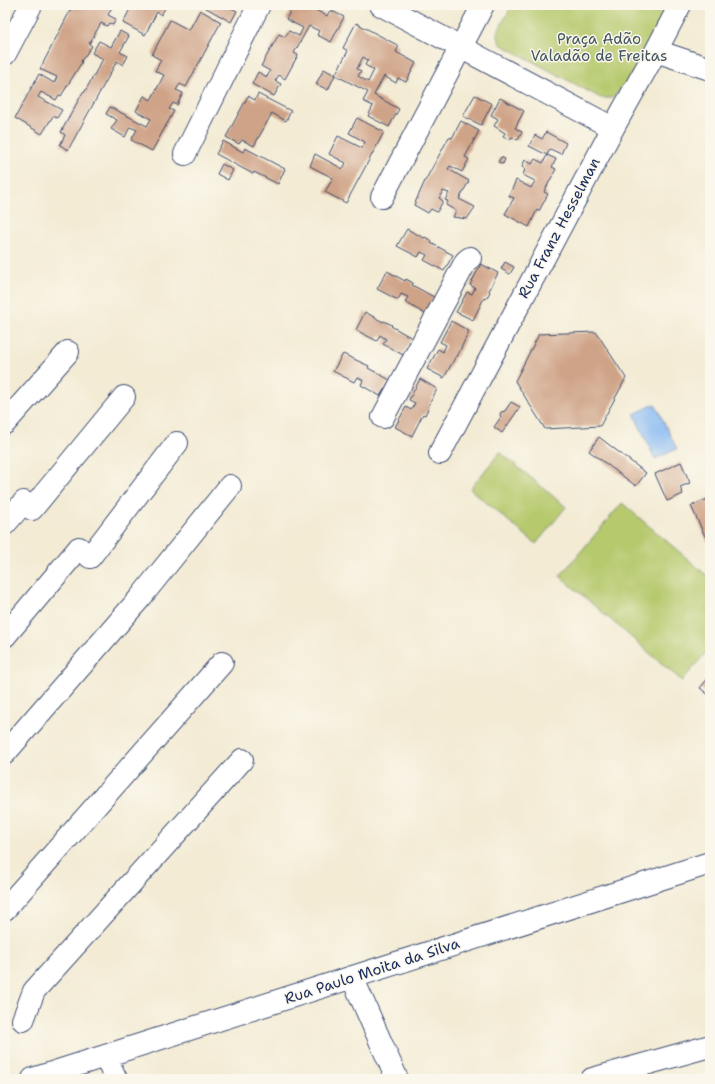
<svg xmlns="http://www.w3.org/2000/svg" width="715" height="1084" viewBox="0 0 715 1084" font-family="'Shantell Sans',sans-serif">
<rect width="100%" height="100%" fill="#fbf7ec"/>
<filter id="ink" filterUnits="userSpaceOnUse"><feTurbulence type="fractalNoise" baseFrequency=".025" numOctaves="2"/><feDisplacementMap in="SourceGraphic" scale="8" xChannelSelector="R" yChannelSelector="G"/><feConvolveMatrix kernelMatrix="1 2 1 2 8 2 1 2 1" color-interpolation-filters="sRGB"/></filter>
<filter id="wash" filterUnits="userSpaceOnUse"><feTurbulence type="fractalNoise" baseFrequency=".012" numOctaves="4" result="noise"/><feDisplacementMap in="SourceGraphic" scale="16" xChannelSelector="R" yChannelSelector="G"/><feGaussianBlur stdDeviation="0.9" result="paint"/><feColorMatrix in="noise" values="0 0 0 0 0 0 0 0 0 0 0 0 0 0 0 0 0 1.4 0 .05"/><feComposite in="paint" operator="in"/></filter>
<g filter="url(#wash)">
<rect width="100%" height="100%" fill="#f3ebd4"/>
<path fill="#b6c96d" stroke="#687c66" d="M 512,5 L 670,5 L 629,82 L 612,98 L 601,98 L 500,44 L 497,33 Z
M 500,452 L 566,507 L 536,544 L 470,489 Z
M 622,503 L 710,578 L 710,648 L 682,681 L 560,576 Z"/>
<path fill="#87b9f4" stroke="#5174a9" d="M 655,404 L 677,449 L 655,459 L 634,414 Z"/>
<g id="blocks">
<path fill="#cfa387" fill-rule="evenodd" d="M 73,5 L 113,5 L 108,15 L 116,19 L 113,25 L 109,23 L 107,26 L 101,23 L 89,44 L 92,46 L 81,61 L 82,62 L 61,96 L 59,95 L 56,100 L 41,92 L 38,97 L 62,110 L 57,118 L 53,116 L 42,134 L 15,118 L 39,74 L 54,83 L 57,77 L 40,69 Z
M 132,5 L 143,5 L 146,7 L 147,5 L 167,5 L 161,15 L 157,12 L 145,35 L 123,23 Z
M 201,5 L 225,5 L 237,11 L 231,22 Z
M 294,5 L 306,5 L 327,16 L 330,10 L 344,17 L 331,42 L 317,35 L 319,31 L 309,26 L 294,53 L 298,55 L 285,79 L 279,75 L 275,81 L 281,84 L 274,96 L 252,84 L 258,72 L 267,77 L 270,71 L 261,66 L 279,34 L 285,37 L 289,31 L 299,36 L 303,28 L 286,19 Z
M 200,10 L 221,22 L 186,87 L 180,84 L 176,90 L 183,93 L 177,105 L 173,103 L 169,109 L 174,111 L 152,151 L 131,140 L 137,130 L 130,127 L 125,137 L 111,129 L 117,120 L 106,114 L 110,107 L 147,126 L 151,119 L 136,111 L 144,96 L 151,100 L 164,75 L 155,71 L 161,60 L 152,55 L 170,20 L 189,30 Z
M 356,23 L 399,46 L 396,52 L 416,63 L 406,82 L 398,78 L 396,83 L 384,76 L 374,95 L 399,109 L 389,127 L 368,116 L 373,106 L 363,101 L 368,92 L 335,75 L 328,90 L 316,84 L 324,69 L 335,75 L 348,51 L 343,48 ZM 363,57 L 368,60 L 365,65 L 374,70 L 368,82 L 358,76 L 361,71 L 357,69 Z
M 120,31 L 129,36 L 120,52 L 128,56 L 123,65 L 117,61 L 68,150 L 60,145 L 65,135 L 61,132 L 83,92 L 84,93 L 103,59 L 92,53 L 99,41 L 111,47 Z
M 258,94 L 291,111 L 286,121 L 272,113 L 254,146 L 242,140 L 239,144 L 226,137 L 248,96 L 255,100 Z
M 475,95 L 492,104 L 481,125 L 463,116 Z
M 500,98 L 524,111 L 515,128 L 522,132 L 518,140 L 511,137 L 510,140 L 503,136 L 505,133 L 494,126 L 498,119 L 491,115 Z
M 357,118 L 384,132 L 346,203 L 325,192 L 333,178 L 310,166 L 315,154 L 343,169 L 346,163 L 329,154 L 338,136 L 362,148 L 365,142 L 349,133 Z
M 461,121 L 479,131 L 465,157 L 469,159 L 462,172 L 450,166 L 448,169 L 469,181 L 459,199 L 475,207 L 467,219 L 453,217 L 456,211 L 446,205 L 448,201 L 445,200 L 449,193 L 443,191 L 439,198 L 443,201 L 437,212 L 431,209 L 428,213 L 414,205 L 425,181 L 449,137 L 452,138 Z
M 546,132 L 566,143 L 561,154 L 550,149 L 547,155 L 556,159 L 552,167 L 556,169 L 544,192 L 548,194 L 539,211 L 537,210 L 529,227 L 505,214 L 514,198 L 509,196 L 516,180 L 531,188 L 535,181 L 523,175 L 525,169 L 522,167 L 525,160 L 532,164 L 535,159 L 543,163 L 547,155 L 529,146 L 535,135 L 542,139 Z
M 223,141 L 243,152 L 245,148 L 285,169 L 278,184 L 254,172 L 253,174 L 216,154 Z
M 501,157 L 505,159 L 503,164 L 498,162 Z
M 222,164 L 233,170 L 228,180 L 217,174 Z
M 407,229 L 424,238 L 425,237 L 432,241 L 431,243 L 453,255 L 444,271 L 424,260 L 427,255 L 421,252 L 418,257 L 397,246 Z
M 505,262 L 514,267 L 510,274 L 501,269 Z
M 481,264 L 498,273 L 489,291 L 490,292 L 486,299 L 484,298 L 473,320 L 456,312 L 467,292 L 472,294 L 475,288 L 470,285 Z
M 387,271 L 405,281 L 406,279 L 413,283 L 412,285 L 434,297 L 425,314 L 405,302 L 408,297 L 401,294 L 398,300 L 377,289 Z
M 365,312 L 383,322 L 384,321 L 392,325 L 391,326 L 412,338 L 403,355 L 383,344 L 386,339 L 380,335 L 377,341 L 356,330 Z
M 451,321 L 469,331 L 457,357 L 456,356 L 444,378 L 427,369 L 438,349 L 443,352 L 446,345 L 440,342 Z
M 596,332 L 626,378 L 600,426 L 545,429 L 515,381 L 539,334 Z
M 343,354 L 369,366 L 368,368 L 390,380 L 380,396 L 361,385 L 363,380 L 357,377 L 354,382 L 333,371 Z
M 420,379 L 437,389 L 428,407 L 429,407 L 425,415 L 423,414 L 412,436 L 395,427 L 406,407 L 411,410 L 415,403 L 409,400 Z
M 511,402 L 520,407 L 502,433 L 494,427 L 501,417 L 500,415 L 501,412 L 505,411 Z
M 599,437 L 646,473 L 636,486 L 589,451 Z
M 681,462 L 690,483 L 680,487 L 683,494 L 667,501 L 655,474 Z
M 710,498 L 710,547 L 691,506 Z
M 710,676 L 710,696 L 700,688 Z"/>
</g>
</g>
<g filter="url(#ink)">
<use href="#blocks" fill-opacity="0" stroke="#3b4b70" stroke-width="1"/>
<g fill="none" stroke-linecap="round" stroke-linejoin="round">
<g stroke="#3b4b70" stroke-width="24">
<path id="minor" d="M 381,5 L 613,128
M 656,51 L 710,69
M 185,154 L 259,5
M 382,197 L 483,5
M 383,417 L 466,261 L 470,258
M 5,423 L 68,352
M 440,453 L 613,128 L 656,51 L 680,5
M 32,509 L 124,397
M 5,524 L 24,502
M 90,557 L 177,443
M 5,636 L 79,548
M 5,753 L 140,598 L 230,486
M 5,909 L 222,663
M 352,977 L 397,1079
M 23,1020 L 34,991 L 242,760
M 105,1056 L 116,1079
M 33,1079 L 710,863
M 592,1079 L 710,1046"/>
</g>
<g stroke="#3b4b70" stroke-width="24">
<path id="major" d="M 5,54 L 31,5"/>
</g>
<use href="#minor" stroke="#fff" stroke-width="22"/>
<use href="#major" stroke="#fff" stroke-width="22"/>
</g>
</g>
<g text-anchor="middle" dominant-baseline="central" stroke-width="3" stroke-linejoin="round" paint-order="stroke">
<g font-size="15" fill="#425662" stroke="#fbf7ec">
<text x="599" y="39">Praça Adão<tspan x="599" dy="17">Valadão de Freitas</tspan></text>
</g>
<g font-size="15" fill="#1b2f5e" stroke="#fbf7ec">
<text transform="translate(559 228) rotate(-62)">Rua Franz Hesselman</text>
<text transform="translate(372 971) rotate(-18)">Rua Paulo Moita da Silva</text>
</g>
</g>
<rect width="715" height="1084" fill="none" stroke="#fbf7ec" stroke-width="20"/>
</svg>
